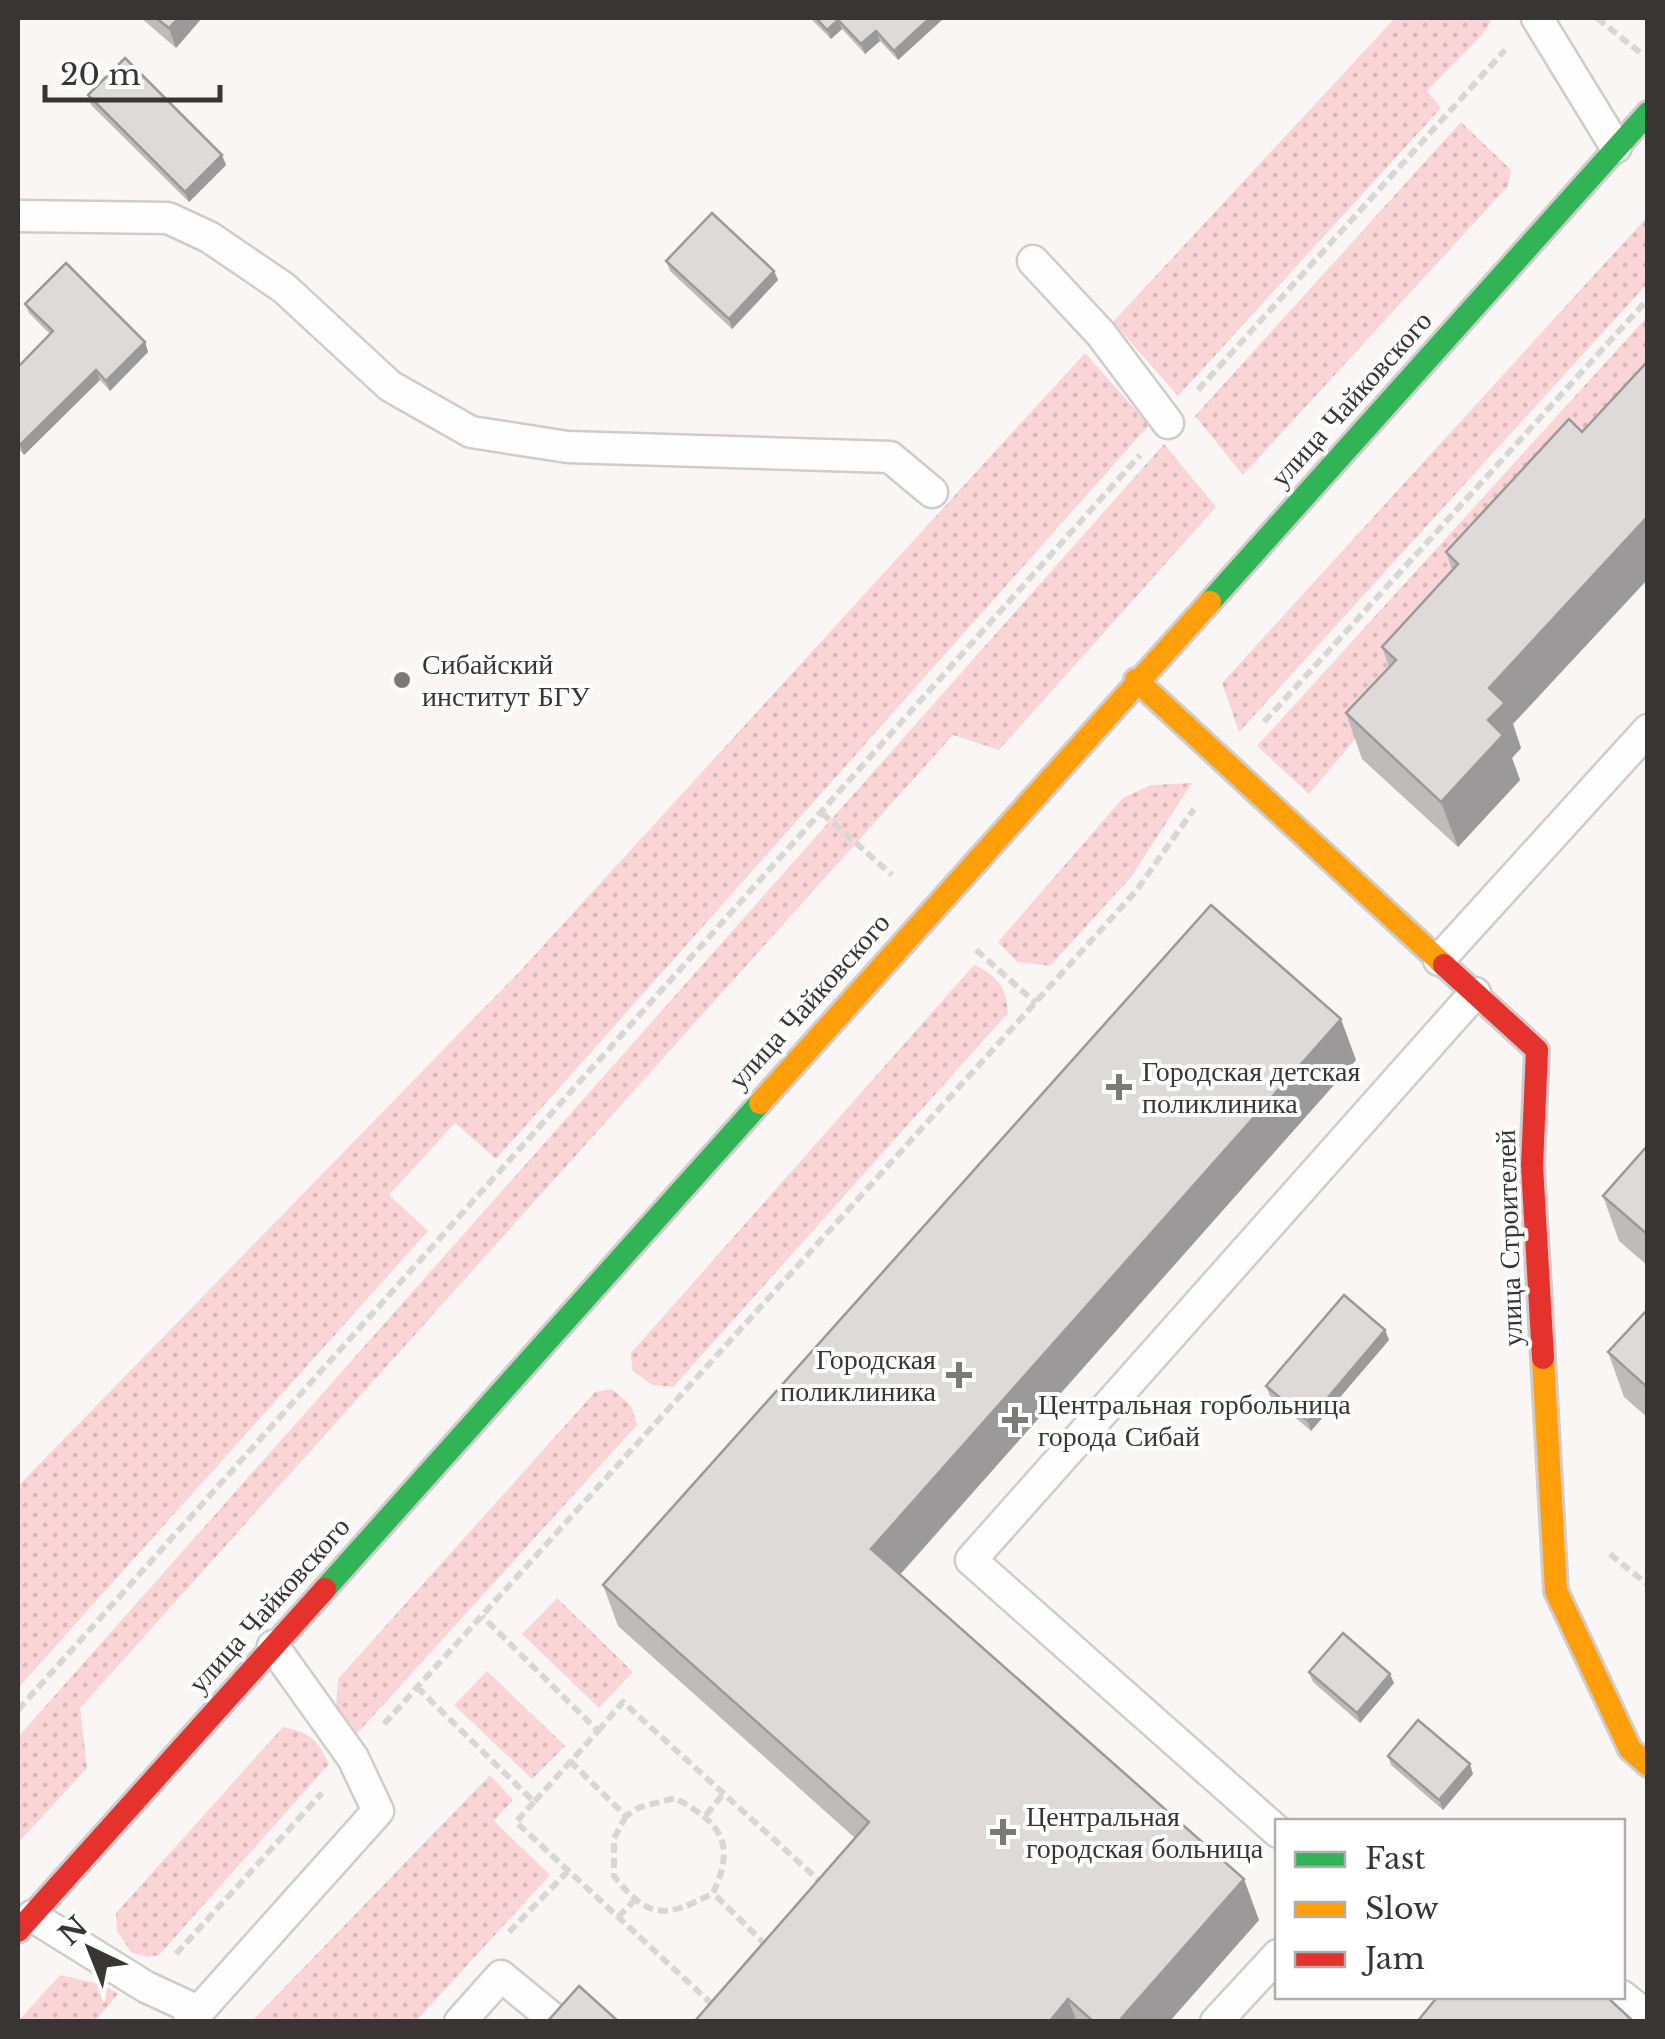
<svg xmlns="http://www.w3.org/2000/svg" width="1665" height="2039" viewBox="0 0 1665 2039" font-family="'Libre Baskerville',serif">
<defs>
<pattern id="grass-dots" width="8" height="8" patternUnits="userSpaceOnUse" patternTransform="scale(2.5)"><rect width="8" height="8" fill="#fad4d7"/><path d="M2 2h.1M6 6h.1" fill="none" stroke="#d7b7b9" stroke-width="1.8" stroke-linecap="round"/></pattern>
</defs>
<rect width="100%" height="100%" fill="#fbf6f6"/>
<path fill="url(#grass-dots)" d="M 1395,18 L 1493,18 L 1482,35 L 1427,91 L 1441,108 L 1178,396 L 1113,322 Z
M 1461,122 L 1511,170 L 1508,186 L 1243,475 L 1195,416 Z
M 1647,217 L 1647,284 L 1239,732 L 1222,683 Z
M 1647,317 L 1647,392 L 1309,794 L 1257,746 Z
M 1085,353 L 1149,425 L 496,1159 L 455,1123 L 389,1195 L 428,1231 L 18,1688 L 18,1486 L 521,970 Z
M 1164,444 L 1216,507 L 999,750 L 953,735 L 80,1708 L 87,1768 L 18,1843 L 18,1737 Z
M 1192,783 L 1131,877 L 1050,966 L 1017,962 L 998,942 L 1123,798 L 1151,785 Z
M 974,965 C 998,976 1006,987 1008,1013 L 673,1387 L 652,1385 L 632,1370 L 631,1353 Z
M 612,1389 L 631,1406 L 637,1425 L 354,1737 L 336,1709 L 338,1679 L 595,1392 Z
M 557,1598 L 633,1672 L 599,1708 L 522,1634 Z
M 487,1671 L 565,1746 L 532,1779 L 454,1705 Z
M 283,1727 C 309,1732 318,1740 329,1764 L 159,1955 L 148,1957 L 131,1952 L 117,1931 L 116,1913 Z
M 490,1775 L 513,1800 L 494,1821 L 550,1875 L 416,2021 L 252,2021 Z
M 60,1975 L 104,1985 L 118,1994 L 95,2021 L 18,2021 Z"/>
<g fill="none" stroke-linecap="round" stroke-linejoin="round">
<g stroke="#d0cccc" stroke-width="35">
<path id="lane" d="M 1537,18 L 1616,147
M 18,216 L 168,218 L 209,237 L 284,288 L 390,386 L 471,432 L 568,447 L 890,457 L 932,492
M 1033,261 L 1101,334 L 1168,423
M 1439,960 L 1648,730
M 1278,1832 L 971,1560 L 1475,993
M 32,1916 L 146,1987 L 198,2011
M 1622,1996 L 1648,2017
M 189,2022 L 378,1811 L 353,1758 L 273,1646
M 460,2022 L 501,1976 L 557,2022
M 1216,2022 L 1278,1955"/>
</g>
<g stroke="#d0cccc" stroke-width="28">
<path id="fast" d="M 1210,602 L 1648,113
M 325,1589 L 760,1103"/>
</g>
<g stroke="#d0cccc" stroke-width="28">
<path id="slow" d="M 1136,680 L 1444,965
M 760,1103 L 1210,602
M 1543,1358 L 1556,1591 L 1630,1749 L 1648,1765"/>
</g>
<g stroke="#d0cccc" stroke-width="28">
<path id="jam" d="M 1444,965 L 1537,1050 L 1532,1166 L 1543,1358
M 18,1931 L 325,1589"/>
</g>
<path stroke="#d9d6d6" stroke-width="6" stroke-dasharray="10 5" stroke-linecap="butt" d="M 1597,18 L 1643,55
M 1198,390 L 1505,50
M 1264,722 L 1648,299
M 822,813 L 892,875
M 976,950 L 1036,1003
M 1610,1554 L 1648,1585
M 417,1687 L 534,1802 L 598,1731 L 482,1616
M 18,1710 L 1140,455
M 384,1724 L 1136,891 L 1194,809
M 598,1731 L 623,1702 L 824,1885
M 570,1761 L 626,1816 L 640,1807 L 675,1798 C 720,1823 737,1842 713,1893 L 769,1948
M 534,1802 L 516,1822 L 715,2007
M 706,1815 L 724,1793
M 626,1816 L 614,1838 L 614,1876 C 648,1919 665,1919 713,1893
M 618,1917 L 634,1901
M 509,1932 L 568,1871
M 176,1954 L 322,1793"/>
<use href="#lane" stroke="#fefefe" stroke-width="30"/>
<use href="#fast" stroke="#30b455" stroke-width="22"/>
<use href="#slow" stroke="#ff9f0a" stroke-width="22"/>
<use href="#jam" stroke="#e5322d" stroke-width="22"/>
</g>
<path fill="#bfbbbb" d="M 141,18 L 202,18 L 176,48 Z
M 810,18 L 944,18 L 898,60 L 880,41 L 865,54 L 842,29 L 831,39 Z
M 88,95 L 226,165 L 189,202 L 91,105 Z
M 666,261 L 774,271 L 778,280 L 732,329 L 670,271 Z
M 25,304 L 145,342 L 148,352 L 110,391 L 100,380 L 24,455 L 18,448 L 18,367 L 50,334 L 29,313 Z
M 1569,419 L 1513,724 L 1521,748 L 1512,758 L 1520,780 L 1458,847 L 1362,759 L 1346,713 L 1389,667 L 1382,647 L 1452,570 L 1446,552 Z
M 1356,1060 L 900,1575 L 1259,1920 L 1169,2022 L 694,2022 L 855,1838 L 618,1626 L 603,1585 Z
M 1648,1145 L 1648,1266 L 1619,1241 L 1603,1196 Z
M 1648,1309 L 1648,1418 L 1624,1397 L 1608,1352 Z
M 1385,1330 L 1389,1340 L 1311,1431 L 1270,1396 L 1266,1386 Z
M 1309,1672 L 1394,1683 L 1360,1723 L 1313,1682 Z
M 1388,1756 L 1473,1774 L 1443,1810 L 1391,1765 Z"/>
<path fill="#9b9999" d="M 179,18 L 202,18 L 176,48 L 169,28 Z
M 930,18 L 944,18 L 898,60 L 894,51 Z
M 838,20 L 842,29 L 831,39 L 827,30 Z
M 876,31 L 880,41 L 865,54 L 861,44 Z
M 222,155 L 226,165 L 189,202 L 185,192 Z
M 774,271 L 778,280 L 732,329 L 729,319 Z
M 145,342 L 148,352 L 110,391 L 106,381 Z
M 96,370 L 100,380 L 24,455 L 20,445 Z
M 1648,516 L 1648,579 L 1513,724 L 1521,748 L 1512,758 L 1520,780 L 1458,847 L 1441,802 L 1488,720 L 1489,688 Z
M 1341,1019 L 1356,1060 L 886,1590 L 871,1549 Z
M 1385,1330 L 1389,1340 L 1311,1431 L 1308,1421 Z
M 1390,1674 L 1394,1683 L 1360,1723 L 1357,1713 Z
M 1470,1764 L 1473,1774 L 1443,1810 L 1439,1800 Z
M 1244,1879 L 1259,1920 L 1169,2022 L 1118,2022 Z
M 1068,1999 L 1077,2022 L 1049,2022 Z"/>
<path fill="#dedada" stroke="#9b9999" stroke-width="2.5" d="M 156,18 L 179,18 L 169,28 Z
M 816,18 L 930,18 L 894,51 L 876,31 L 861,44 L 838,20 L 827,30 Z
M 125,58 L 222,155 L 185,192 L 88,95 Z
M 712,213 L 774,271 L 729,319 L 666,261 Z
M 66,263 L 145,342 L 106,381 L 96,370 L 20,445 L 18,442 L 18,367 L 53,331 L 25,304 Z
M 1648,361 L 1648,516 L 1489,688 L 1505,703 L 1488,720 L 1503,735 L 1441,802 L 1346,713 L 1396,660 L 1382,647 L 1458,564 L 1446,552 L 1569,419 L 1582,432 Z
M 1211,905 L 1341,1019 L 871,1549 L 1244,1879 L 1118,2022 L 1094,2022 L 1068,1999 L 1049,2022 L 694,2022 L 869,1822 L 603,1585 Z
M 1648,1145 L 1648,1235 L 1603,1196 Z
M 1344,1295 L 1385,1330 L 1308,1421 L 1266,1386 Z
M 1648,1309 L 1648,1388 L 1608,1352 Z
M 1343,1633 L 1390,1674 L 1357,1713 L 1309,1672 Z
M 1418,1720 L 1470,1764 L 1439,1800 L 1388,1756 Z
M 579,1986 L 619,2022 L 547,2022 Z
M 1438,1996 L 1606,1996 L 1634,2022 L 1417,2022 Z"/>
<g fill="#7d7979" stroke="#fff" stroke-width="4">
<circle cx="402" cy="680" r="10"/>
<path d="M1114 1072h10v10h10v10h-10v10h-10v-10h-10v-10h10z"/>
<path d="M954 1360h10v10h10v10h-10v10h-10v-10h-10v-10h10z"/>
<path d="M1010 1405h10v10h10v10h-10v10h-10v-10h-10v-10h10z"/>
<path d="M998 1817h10v10h10v10h-10v10h-10v-10h-10v-10h10z"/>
</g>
<g text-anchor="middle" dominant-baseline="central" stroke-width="8" stroke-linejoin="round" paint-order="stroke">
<g font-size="28" fill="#393535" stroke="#fff">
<text transform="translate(1351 399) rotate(-48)">улица Чайковского</text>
<text transform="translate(809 1001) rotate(-48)">улица Чайковского</text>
<text transform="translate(1509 1238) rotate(-92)">улица Строителей</text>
<text transform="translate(269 1605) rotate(-48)">улица Чайковского</text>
</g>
<g font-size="28" fill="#393535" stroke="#fff" text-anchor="start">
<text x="422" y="664">Сибайский<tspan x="422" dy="32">институт БГУ</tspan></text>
<text x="1142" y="1071">Городская детская<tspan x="1142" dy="32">поликлиника</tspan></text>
<text x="936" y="1359" text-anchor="end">Городская<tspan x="936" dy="32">поликлиника</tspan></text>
<text x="1038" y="1404">Центральная горбольница<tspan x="1038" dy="32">города Сибай</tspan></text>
<text x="1026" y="1816">Центральная<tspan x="1026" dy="32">городская больница</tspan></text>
</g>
</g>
<rect width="1665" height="2039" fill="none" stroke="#393535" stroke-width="40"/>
<rect x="1275" y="1819" width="350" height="180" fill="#ffffff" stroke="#b0aeae" stroke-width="2.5"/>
<rect x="1295" y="1852" width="50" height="15" fill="#30b455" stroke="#b0aeae" stroke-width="2.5"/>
<text x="1365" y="1869" font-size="30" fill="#393535">Fast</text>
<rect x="1295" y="1902" width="50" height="15" fill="#ff9f0a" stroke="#b0aeae" stroke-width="2.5"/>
<text x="1365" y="1919" font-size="30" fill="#393535">Slow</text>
<rect x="1295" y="1952" width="50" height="15" fill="#e5322d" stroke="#b0aeae" stroke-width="2.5"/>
<text x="1365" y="1969" font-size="30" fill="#393535">Jam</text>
<g transform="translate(90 1949) rotate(317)" stroke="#ffffff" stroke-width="8" paint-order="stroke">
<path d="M0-8L18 38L0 25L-18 38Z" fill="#393535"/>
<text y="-15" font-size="28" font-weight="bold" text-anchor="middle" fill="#393535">N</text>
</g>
<path d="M45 85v15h175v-15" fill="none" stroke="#393535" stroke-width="5"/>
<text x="60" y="85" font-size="30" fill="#393535" stroke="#ffffff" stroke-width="8" paint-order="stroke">20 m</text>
</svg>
